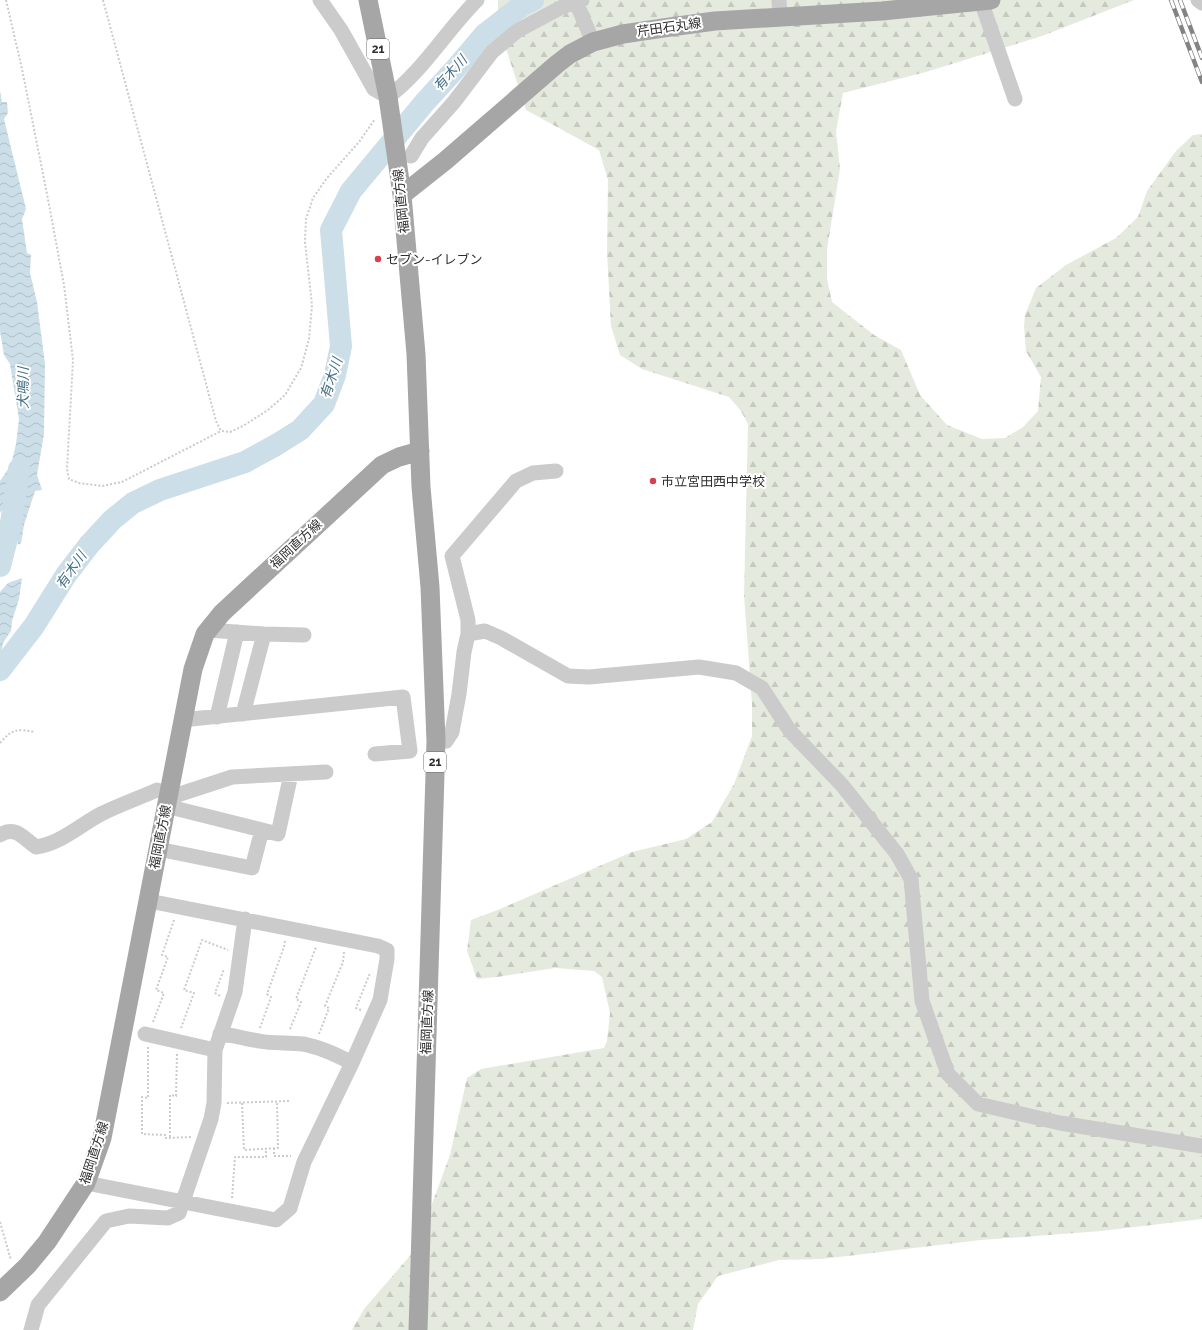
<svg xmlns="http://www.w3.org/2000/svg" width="1202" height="1330" viewBox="0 0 1202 1330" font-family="Raleway,'Noto Sans JP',sans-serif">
<defs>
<pattern id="forest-firs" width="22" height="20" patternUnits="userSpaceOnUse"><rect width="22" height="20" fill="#e5eade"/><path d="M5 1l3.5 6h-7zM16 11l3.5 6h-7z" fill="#c5c9bf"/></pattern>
<pattern id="water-waves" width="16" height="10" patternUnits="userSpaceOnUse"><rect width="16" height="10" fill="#ccdee8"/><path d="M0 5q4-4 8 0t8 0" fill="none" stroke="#b0bfc7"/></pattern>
</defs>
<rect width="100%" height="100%" fill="#fff"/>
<path fill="url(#forest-firs)" d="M 498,0 L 1134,0 L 1042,36 L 926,72 L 843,93 L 836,131 L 840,169 L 827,249 L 827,279 L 832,302 L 874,335 L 901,350 L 920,395 L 947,425 L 982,439 L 1005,438 L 1023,427 L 1038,411 L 1041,377 L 1026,351 L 1024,326 L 1025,315 L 1036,288 L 1066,265 L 1116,238 L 1138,217 L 1147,191 L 1176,151 L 1193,135 L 1202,134 L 1202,1219 L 1101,1231 L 981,1240 L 822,1259 L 779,1260 L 718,1276 L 698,1304 L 693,1330 L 352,1330 L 364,1309 L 415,1250 L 450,1155 L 467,1078 L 481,1069 L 604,1048 L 607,1041 L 610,1013 L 602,977 L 594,971 L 555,968 L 497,977 L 477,979 L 467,951 L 471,920 L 500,909 L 632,852 L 686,839 L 712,822 L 734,784 L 752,736 L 752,704 L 744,595 L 748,424 L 741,411 L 729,397 L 642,369 L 620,355 L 611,326 L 607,252 L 608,180 L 599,150 L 526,110 L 498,24 Z"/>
<path fill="url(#water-waves)" d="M 0,91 L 2,102 L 7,102 L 8,113 L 4,119 L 26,209 L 22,219 L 27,253 L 31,255 L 30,273 L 37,302 L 45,364 L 44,434 L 37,475 L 42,490 L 35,491 L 24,525 L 21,543 L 18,545 L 17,538 L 19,524 L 22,515 L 20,499 L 7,502 L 0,513 L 0,481 L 11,465 L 16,444 L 19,419 L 10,364 L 4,355 L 0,331 Z
M 22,578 L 19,599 L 12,621 L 11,631 L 3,643 L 0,660 L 0,592 L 8,583 Z"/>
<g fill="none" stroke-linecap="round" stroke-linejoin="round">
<path stroke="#ccdee8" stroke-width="22" d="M 0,566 L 11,523 L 19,469
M 0,670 L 34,626 L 66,575 L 89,545 L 112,520 L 133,503 L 160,490 L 245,462 L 276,445 L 300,430 L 324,404 L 335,375 L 341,346 L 331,230 L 351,191 L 425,102 L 457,67 L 484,35 L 521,6 L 533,0"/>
<path stroke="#cbcbcb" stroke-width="2" stroke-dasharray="2 2" stroke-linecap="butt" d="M 6,0 L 22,69 L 47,194 L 64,285 L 73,360 L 67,469 L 69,479 L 79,483 L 102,486 L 122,482 L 221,431
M 103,0 L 216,421 L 221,431 L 230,432 L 243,426 L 268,410 L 285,395 L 301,368 L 309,339 L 312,305 L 305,242 L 306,219 L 313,198 L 327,178 L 359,142 L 375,119
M 0,743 C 13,728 17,729 35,732
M 220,996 L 215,993 L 224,969
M 361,1010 L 356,1008 L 370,973
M 153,1022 L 164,993 L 156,990 L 168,957 L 162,955 L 174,920
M 181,1028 L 194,993 L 184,990 L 202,940 L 228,950
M 260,1028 L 271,997 L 267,994 L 284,947 L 285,941
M 290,1029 L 301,1002 L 296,999 L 316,947
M 319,1034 L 329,1008 L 325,1006 L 343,962 L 344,952
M 148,1047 L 148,1098 L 142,1097 L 142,1134 L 166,1135 L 166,1138 L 192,1137
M 227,1103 L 290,1101
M 242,1103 L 244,1150 L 278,1148 L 277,1102
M 170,1137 L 170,1095 L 176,1096 L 177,1054
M 274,1148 L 274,1156 L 291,1156
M 232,1198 L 235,1157 L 266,1157 L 266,1149
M 0,1222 L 11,1260"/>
<path stroke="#cbcbcb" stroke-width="15" d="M 320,0 L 341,30 L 374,89 L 388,97 C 423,71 446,31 477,0
M 779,0 L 780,17
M 1198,0 L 1202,3
M 981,1 L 1015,99
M 576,2 L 593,42
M 411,156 L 422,138 L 454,102 L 492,52 L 517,31 L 562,7 L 582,0
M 208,630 L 264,634 L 304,635
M 468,634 L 485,631 L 501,638 L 568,676 L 589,677 L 699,667 L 736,673 L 762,688 L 790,731 L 842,785 L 897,854 L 911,879 L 922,1001 L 948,1074 L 978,1104 L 1060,1123 L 1202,1146
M 243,714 L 264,634
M 217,717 L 237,632
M 182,720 L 403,697 L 410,751 L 375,754
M 436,741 L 446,741 L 452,732 L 459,694 L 464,652 L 468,634 L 468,620 L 452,556 L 516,481 L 533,473 L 556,471
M 168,798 L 232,777 L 326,772
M 166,806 L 278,834 L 291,774
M 0,835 C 16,825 24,839 36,847 C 60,844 80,825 101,814 C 119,805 139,798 157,790 L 169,794
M 158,849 L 252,868 L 262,830
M 145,1034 L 215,1050
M 220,1034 C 233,1035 246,1039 259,1041 C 274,1044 289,1042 303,1044 C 320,1047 337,1055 352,1063
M 86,1183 L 276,1220 L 290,1208 L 304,1162 L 352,1063 L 380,1000 L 387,959 L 387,950 L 378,946 L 149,901
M 31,1330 L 38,1305 L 106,1221 L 129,1216 L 168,1218 L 179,1213 L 211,1119 L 214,1103 L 215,1050 L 235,992 L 245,919"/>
<path stroke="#a6a6a6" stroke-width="19" d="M 368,0 L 388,97 L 402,195 L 416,354 L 421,487 L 430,587 L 436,741 L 418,1330
M 402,195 L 445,161 L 557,64 L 570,54 L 593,42 L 623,34 L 670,27 L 715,21 L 882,11 L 991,0
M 0,1292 L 27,1266 L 47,1242 L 86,1183 L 102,1138 L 193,669 L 205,634 L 222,613 L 382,465 L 399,457 L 420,451"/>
<g stroke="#838383" stroke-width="4.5">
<path id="rail" d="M 1171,0 L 1202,82
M 1180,0 L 1202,58"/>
</g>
<use href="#rail" stroke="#fff" stroke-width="3" stroke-dasharray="9" stroke-linecap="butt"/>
</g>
<g fill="#d34253" stroke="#fff" stroke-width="1.5">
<circle cx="378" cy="259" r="4"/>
<circle cx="653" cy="481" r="4"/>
</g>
<g text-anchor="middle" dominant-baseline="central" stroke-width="4" stroke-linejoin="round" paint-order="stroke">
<g fill="#fff" stroke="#6d6d6d" stroke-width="1">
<rect x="367" y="39" width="22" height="20" rx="3"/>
<rect x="424" y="752" width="22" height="20" rx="3"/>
</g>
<g font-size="12" font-weight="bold" fill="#2e2e2e">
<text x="378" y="49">21</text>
<text x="435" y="762">21</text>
</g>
<g font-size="13" fill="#2e2e2e" stroke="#fff">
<text transform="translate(669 27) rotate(-8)">芹田石丸線</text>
<text transform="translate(401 201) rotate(-96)">福岡直方線</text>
<text transform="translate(296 544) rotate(-43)">福岡直方線</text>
<text transform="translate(160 837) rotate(-79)">福岡直方線</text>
<text transform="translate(427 1022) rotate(-88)">福岡直方線</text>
<text transform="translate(94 1153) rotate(-72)">福岡直方線</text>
</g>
<g font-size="13" fill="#2e2e2e" stroke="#fff" text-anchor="start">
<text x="386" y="259">セブン-イレブン</text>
<text x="661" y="481">市立宮田西中学校</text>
</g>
<g font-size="14" font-style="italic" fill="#457188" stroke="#fff">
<text transform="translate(450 73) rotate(-48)">有木川</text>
<text transform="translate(331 378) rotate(-72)">有木川</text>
<text transform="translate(23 388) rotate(-90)">犬鳴川</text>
<text transform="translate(71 570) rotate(-55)">有木川</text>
</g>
</g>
</svg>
